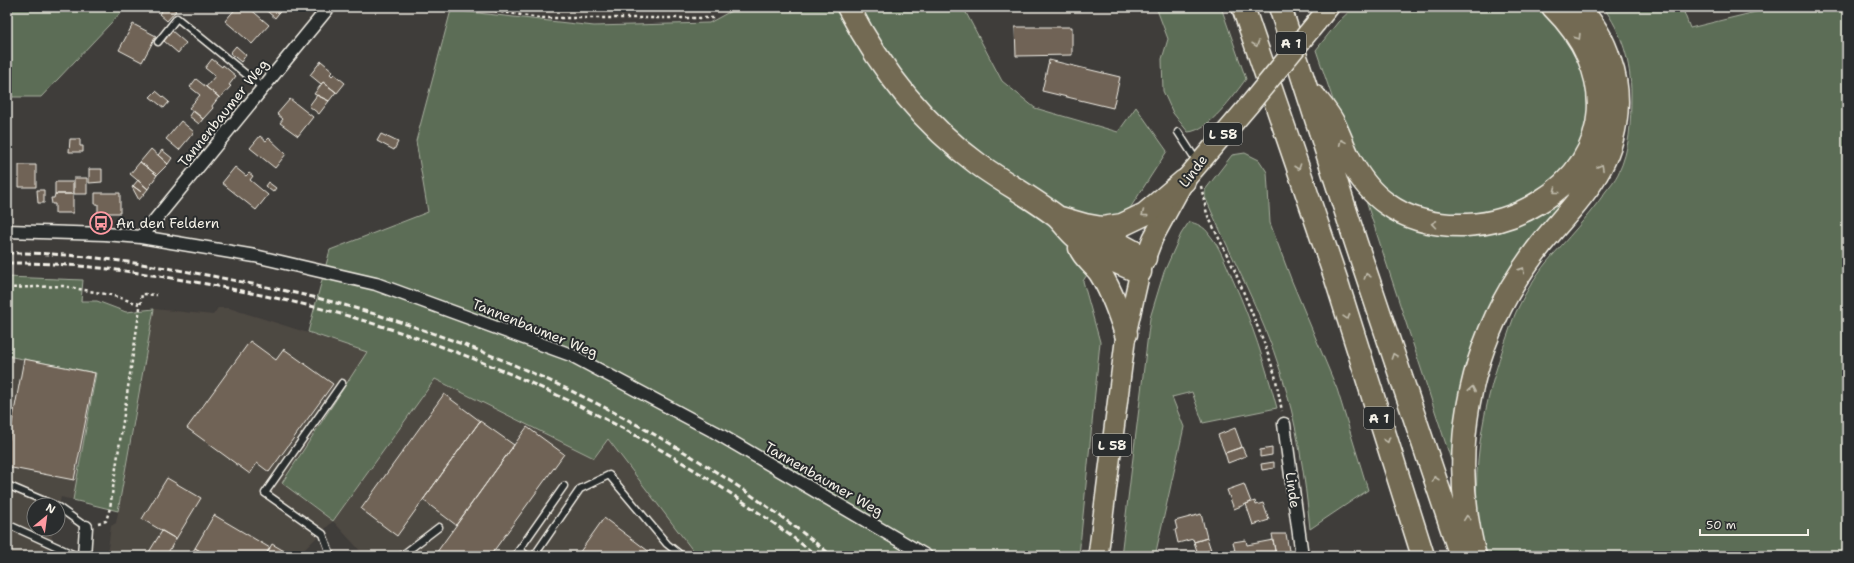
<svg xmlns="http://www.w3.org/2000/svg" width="1854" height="563" viewBox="0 0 1854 563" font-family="'Shantell Sans',sans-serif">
<rect width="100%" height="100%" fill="#3f3d3a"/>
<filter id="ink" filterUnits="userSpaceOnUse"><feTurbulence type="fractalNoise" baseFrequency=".025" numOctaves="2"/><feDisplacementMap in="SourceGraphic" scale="8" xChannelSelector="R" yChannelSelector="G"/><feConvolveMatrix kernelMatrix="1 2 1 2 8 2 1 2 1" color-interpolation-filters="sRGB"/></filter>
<g filter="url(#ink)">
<path fill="#4e4842" d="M 218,308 L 229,308 L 368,352 L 282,483 L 333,521 L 435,379 L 594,458 L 608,439 L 697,556 L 365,556 L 333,521 L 298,556 L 107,556 L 111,526 L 116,523 L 133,433 L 154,309 L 213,315 Z
M 7,356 L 96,373 L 73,500 L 61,497 L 58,510 L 58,505 L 34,505 L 34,529 L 54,529 L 48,551 L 52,556 L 7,556 Z"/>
<path fill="#5c6d56" stroke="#a8af9f" d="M 7,7 L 126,7 L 41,97 L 7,97 Z
M 534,7 L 963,7 L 1002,81 L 1035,108 L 1118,132 L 1136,107 L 1167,151 L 1083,281 L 1100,342 L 1079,556 L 697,556 L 608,439 L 594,458 L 435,379 L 333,521 L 282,483 L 367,352 L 308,332 L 330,250 L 428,212 L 416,141 L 451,10 L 594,26 L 709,23 L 731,11 Z
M 1156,7 L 1221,7 L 1246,79 C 1234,95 1209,131 1188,132 L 1173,113 L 1163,91 L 1162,59 L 1168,39 Z
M 1354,7 L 1541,7 L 1558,24 L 1584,65 L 1589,123 L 1563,176 L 1508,211 L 1443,219 L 1384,194 L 1346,138 L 1316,50 L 1338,22 Z
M 1603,7 L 1682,7 L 1690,28 L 1776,7 L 1847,7 L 1847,556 L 1486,556 C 1464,489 1484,399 1508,334 C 1511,325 1514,315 1519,306 C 1526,292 1536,275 1546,263 C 1567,239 1588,217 1606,191 C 1610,186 1615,180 1618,174 C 1630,150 1631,121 1631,94 C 1631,63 1622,32 1603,7 Z
M 1578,15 L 1599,156 L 1514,272 L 1458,481 L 1364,195 L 1416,229 L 1447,236 L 1469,235 L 1495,230 L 1594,152 Z
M 1245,153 L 1259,160 L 1267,172 L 1270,223 L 1291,279 L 1337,389 L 1368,490 L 1310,529 C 1305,476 1297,423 1281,373 C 1262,312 1230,255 1205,197 L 1205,190 L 1232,155 Z
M 1189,222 C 1196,223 1205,227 1209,234 C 1220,247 1226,264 1233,280 C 1252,322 1265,364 1277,408 L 1203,423 L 1192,392 L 1172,397 L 1184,427 L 1155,556 L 1121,556 L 1150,318 L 1164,272 L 1181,234 Z
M 7,277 L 83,280 L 81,301 L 97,301 L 126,312 L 154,309 L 118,511 L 73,500 L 96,373 L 7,356 Z"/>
<path fill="#706356" stroke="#f4f1e8" d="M 165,7 L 171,7 L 176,11 L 167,21 L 159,14 Z
M 237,7 L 248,7 L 269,25 L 252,44 L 225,21 Z
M 262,7 L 280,7 L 282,9 L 275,18 Z
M 133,24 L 156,36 L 142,62 L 119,50 Z
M 1015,27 L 1072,27 L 1072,55 L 1016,56 Z
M 172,31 L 186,43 L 178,53 L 164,41 Z
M 236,46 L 246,55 L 241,62 L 230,53 Z
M 212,59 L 222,67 L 223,65 L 236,76 L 229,85 L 231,86 L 220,98 L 206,87 L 215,76 L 205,68 Z
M 1049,60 L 1120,77 L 1113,108 L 1042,91 Z
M 321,61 L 333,71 L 330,74 L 332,76 L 334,74 L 345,83 L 337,93 L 323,82 L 321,84 L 310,75 Z
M 196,79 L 219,97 L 212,106 L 213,108 L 203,119 L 189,108 L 200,95 L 190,87 Z
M 323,82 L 336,92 L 329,101 L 314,94 Z
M 156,91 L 169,102 L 164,108 L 150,97 Z
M 317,95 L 329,101 L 319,114 L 309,106 Z
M 290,99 L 313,117 L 298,136 L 280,123 L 283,119 L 277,114 Z
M 193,110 L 203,119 L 199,124 L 189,116 Z
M 181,121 L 194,132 L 179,150 L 166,139 Z
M 381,134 L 398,142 L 394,150 L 377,141 Z
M 260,136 L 266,141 L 269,138 L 286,154 L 275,168 L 250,148 Z
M 70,139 L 80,139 L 80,146 L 83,146 L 83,152 L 69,152 Z
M 151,149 L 168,164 L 157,175 L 140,162 Z
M 162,150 L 172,158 L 168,164 L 158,155 Z
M 140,162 L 157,175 L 148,189 L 130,174 Z
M 19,165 L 36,165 L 36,187 L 19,187 Z
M 235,167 L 246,176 L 249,173 L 253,176 L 250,180 L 268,195 L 256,210 L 222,183 Z
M 89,169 L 102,169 L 102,182 L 89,183 Z
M 74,178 L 87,178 L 87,194 L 74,194 Z
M 138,180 L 148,189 L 144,194 L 133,186 Z
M 55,182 L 73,182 L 73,194 L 55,194 Z
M 268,182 L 276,188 L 273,192 L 265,186 Z
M 133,186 L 144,194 L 139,200 L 132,187 Z
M 37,190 L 44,190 L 44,203 L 38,203 Z
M 95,193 L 120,193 L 120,213 L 98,213 L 98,204 L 95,204 Z
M 55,194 L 73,194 L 73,213 L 55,213 L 55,204 L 52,204 L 51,198 L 54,198 Z
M 7,197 L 10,197 L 10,214 L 7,214 Z
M 250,341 L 276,360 L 284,349 L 333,384 L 269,472 L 257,463 L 250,474 L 187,428 Z
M 24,359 L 95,373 L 74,480 L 7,467 L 7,449 Z
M 444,394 L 480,421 L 397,536 L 361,509 Z
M 480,421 L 514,445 L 456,525 L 423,500 Z
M 527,427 L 564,454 L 490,556 L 434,556 Z
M 1235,428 L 1242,447 L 1225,453 L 1218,435 Z
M 1242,447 L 1246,456 L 1228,463 L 1225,453 Z
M 1272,448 L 1272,455 L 1260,457 L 1260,450 Z
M 1274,462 L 1274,468 L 1262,470 L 1261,464 Z
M 167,478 L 201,498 L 176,539 L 142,519 Z
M 1244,484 L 1251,502 L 1234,509 L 1227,490 Z
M 1255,501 L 1256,505 L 1263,503 L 1269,520 L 1253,525 L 1246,504 Z
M 1201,514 L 1207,538 L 1194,542 L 1193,539 L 1178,543 L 1175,530 L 1177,529 L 1175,521 Z
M 214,515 L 270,548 L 265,556 L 209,556 L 195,548 Z
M 604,518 L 655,556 L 577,556 Z
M 162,531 L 176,539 L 166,556 L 156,556 L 149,552 Z
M 1272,534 L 1286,534 L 1290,556 L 1276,556 Z
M 1207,538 L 1211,550 L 1198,554 L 1194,542 Z
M 1246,540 L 1247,545 L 1273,540 L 1276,556 L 1236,556 L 1233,542 Z
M 272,544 L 286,552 L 284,556 L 265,556 Z
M 195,548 L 209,556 L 190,556 Z"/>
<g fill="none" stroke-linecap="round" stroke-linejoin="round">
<g stroke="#f4f1e8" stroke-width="9">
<path id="service" d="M 158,42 L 177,18 L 263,88
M 1178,132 L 1198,163
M 7,485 L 54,505
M 58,507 L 86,527
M 7,524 L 77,556
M 519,550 L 528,556
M 331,556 L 323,534 L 265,493 L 342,383
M 401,556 L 439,527
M 515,556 L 564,486
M 534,556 L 580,489 L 609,475 L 667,544 L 682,556"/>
</g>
<g stroke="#f4f1e8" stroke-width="15">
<path id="minor" d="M 7,231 L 105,234 L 141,237 L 255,256 L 376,284 L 571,355 L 715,432 L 926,556
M 141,237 L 329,7
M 1284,424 L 1302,556
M 84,556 L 86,527"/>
</g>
<g stroke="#f4f1e8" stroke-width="22">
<path id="primary" d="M 1316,23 L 1329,7
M 1098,556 L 1126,334 L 1140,272 L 1153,238 L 1184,181 L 1249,105"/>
</g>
<g stroke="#f4f1e8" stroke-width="25">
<path id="motorway" d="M 848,7 C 880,68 922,123 978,164 C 1003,182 1031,197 1056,216 C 1063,222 1069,232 1077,238 C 1096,254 1118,263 1140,272
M 1243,7 L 1336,279 L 1423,556
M 1280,7 L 1356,243 L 1461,556
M 1315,97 C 1321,105 1328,113 1333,122 C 1339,133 1343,146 1349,158 C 1358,175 1371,193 1387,204 C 1410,221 1438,226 1467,225 C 1492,224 1517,216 1538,203 C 1617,155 1616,69 1553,7
M 1057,217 L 1085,225 L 1102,228 L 1122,225 L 1145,214 L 1184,181
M 1090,228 L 1145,258
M 1080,248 C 1084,258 1094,264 1100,273 C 1112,292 1119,313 1126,334
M 1475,556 C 1454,476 1461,393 1496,317 C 1508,291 1524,266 1542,243 C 1559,222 1579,202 1593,180 C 1616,146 1624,100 1610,61 C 1604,41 1593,22 1578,7"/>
</g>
<path stroke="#f4f1e8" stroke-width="2.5" stroke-dasharray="3 3" stroke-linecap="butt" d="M 471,7 L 540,18 L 714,18
M 1201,186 L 1207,214 L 1234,269 L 1263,340 L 1275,375 L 1282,411
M 7,288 L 63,286 L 111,295 L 139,304
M 98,523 L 106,521 L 110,508 L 142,294 L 157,295"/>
<use href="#service" stroke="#2a2d2e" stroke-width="6"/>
<use href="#minor" stroke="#2a2d2e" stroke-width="12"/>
<use href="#primary" stroke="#736b52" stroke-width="19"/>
<use href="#motorway" stroke="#736b52" stroke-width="22"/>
<path stroke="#f4f1e8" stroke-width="3" stroke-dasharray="6 3" stroke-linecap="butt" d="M 7,253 C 75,252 145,264 212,276 C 256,285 301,293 344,305 C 521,355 690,440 832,556
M 7,263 C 75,262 145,273 212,285 C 255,294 299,302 341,314 C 514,363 676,445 817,556"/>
<g stroke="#f4f1e8" stroke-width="22" stroke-linecap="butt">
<path id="primary-bridge" d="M 1249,105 L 1316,23"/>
</g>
<use href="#primary-bridge" stroke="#736b52" stroke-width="19"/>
</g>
<defs><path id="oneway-chevron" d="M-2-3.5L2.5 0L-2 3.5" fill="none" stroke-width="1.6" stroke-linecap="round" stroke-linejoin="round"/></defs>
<g stroke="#c0bbac">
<use href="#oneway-chevron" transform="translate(1578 37) rotate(58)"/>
<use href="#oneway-chevron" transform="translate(1256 44) rotate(71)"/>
<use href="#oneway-chevron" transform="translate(1342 142) rotate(-114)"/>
<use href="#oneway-chevron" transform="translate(1298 167) rotate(71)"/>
<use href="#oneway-chevron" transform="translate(1601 167) rotate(-61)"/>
<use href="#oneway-chevron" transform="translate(1556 191) rotate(142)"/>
<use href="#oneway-chevron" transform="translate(1144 214) rotate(143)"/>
<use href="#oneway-chevron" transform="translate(1434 224) rotate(-172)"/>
<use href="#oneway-chevron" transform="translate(1522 270) rotate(-57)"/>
<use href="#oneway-chevron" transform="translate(1367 276) rotate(-108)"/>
<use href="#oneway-chevron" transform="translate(1347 317) rotate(72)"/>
<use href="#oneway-chevron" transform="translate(1394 356) rotate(-109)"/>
<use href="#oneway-chevron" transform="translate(1472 389) rotate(-79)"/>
<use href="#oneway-chevron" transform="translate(1387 440) rotate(72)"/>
<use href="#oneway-chevron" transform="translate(1435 479) rotate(-109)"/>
<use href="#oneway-chevron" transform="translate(1467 518) rotate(-96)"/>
</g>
</g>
<defs>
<g id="bus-ring" transform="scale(1.15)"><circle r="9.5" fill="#2a2d2e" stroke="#ff9aa2" stroke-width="1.5"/><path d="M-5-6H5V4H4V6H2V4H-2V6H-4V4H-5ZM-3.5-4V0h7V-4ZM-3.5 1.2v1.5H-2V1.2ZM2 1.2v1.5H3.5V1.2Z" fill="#ff9aa2"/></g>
</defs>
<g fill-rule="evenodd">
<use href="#bus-ring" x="101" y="223"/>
</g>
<g text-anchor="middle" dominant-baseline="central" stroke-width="4" stroke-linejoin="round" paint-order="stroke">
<g fill="#2a2d2e" stroke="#b7b6b0" stroke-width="1">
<rect x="1276" y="32" width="30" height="22" rx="3"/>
<rect x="1204" y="123" width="38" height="22" rx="3"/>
<rect x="1364" y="407" width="30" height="22" rx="3"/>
<rect x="1093" y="434" width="38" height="22" rx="3"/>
</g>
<g font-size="13" font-weight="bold" fill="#f4f1e8">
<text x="1291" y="43">A 1</text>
<text x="1223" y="134">L 58</text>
<text x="1379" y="418">A 1</text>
<text x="1112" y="445">L 58</text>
</g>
<g font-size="14" fill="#f4f1e8" stroke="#2a2d2e">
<text transform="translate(223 113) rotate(-51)">Tannenbaumer Weg</text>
<text transform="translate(1193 171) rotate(-53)">Linde</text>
<text transform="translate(535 328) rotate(22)">Tannenbaumer Weg</text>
<text transform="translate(824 479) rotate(30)">Tannenbaumer Weg</text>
<text transform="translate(1293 490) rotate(82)">Linde</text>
</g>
<g font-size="14" fill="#f4f1e8" stroke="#2a2d2e" text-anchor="start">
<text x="116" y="223">An den Feldern</text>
</g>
</g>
<rect width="1854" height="563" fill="none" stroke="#2a2d2e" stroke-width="24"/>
<rect x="12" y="12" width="1830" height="539" fill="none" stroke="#f4f1e8" stroke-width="1.5" filter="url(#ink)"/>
<g transform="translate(46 517) rotate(29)"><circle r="19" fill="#2a2d2e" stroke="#7b7b78"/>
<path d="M0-3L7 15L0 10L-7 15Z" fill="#ff9aa2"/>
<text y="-6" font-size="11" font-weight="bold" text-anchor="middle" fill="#f4f1e8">N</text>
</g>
<path d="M1700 529v6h108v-6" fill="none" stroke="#f4f1e8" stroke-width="2"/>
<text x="1706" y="529" font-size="12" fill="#f4f1e8" stroke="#2a2d2e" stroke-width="3" paint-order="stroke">50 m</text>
</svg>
